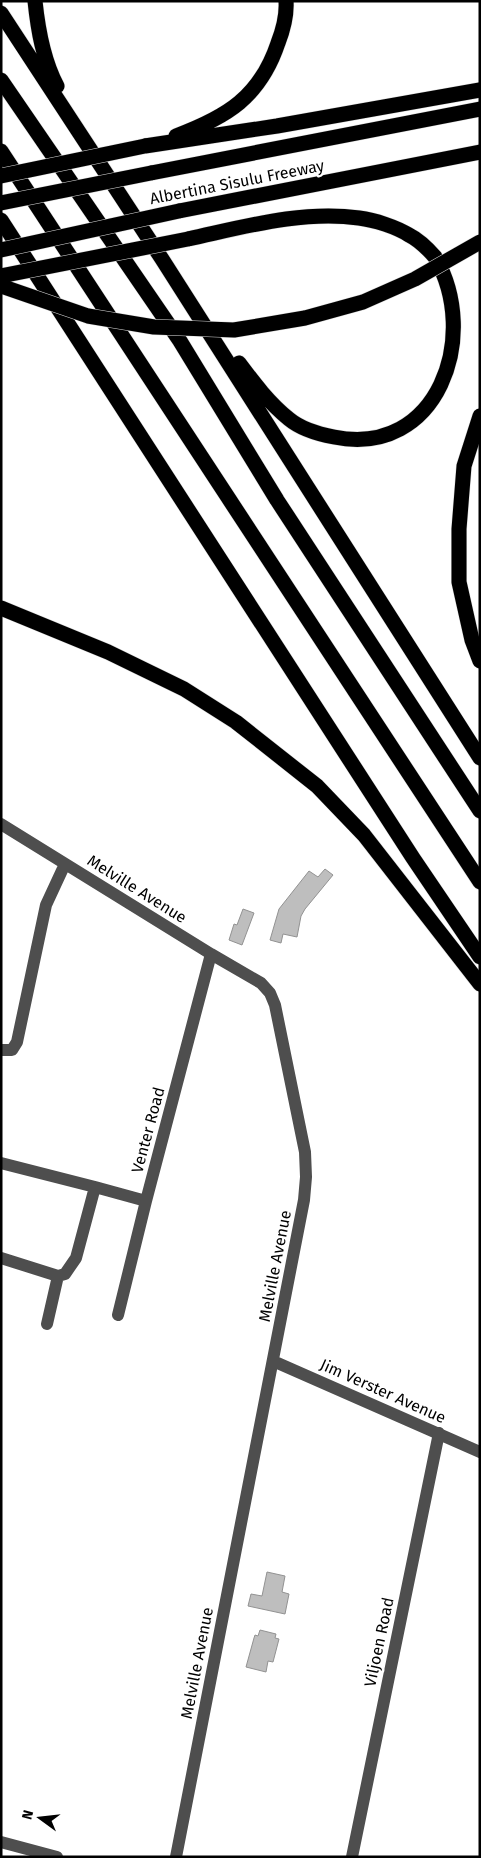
<svg xmlns="http://www.w3.org/2000/svg" width="481" height="1858" viewBox="0 0 481 1858" font-family="'Fira Sans',sans-serif">
<rect width="100%" height="100%" fill="#fff"/>
<path fill="#bebebe" stroke="#929292" d="M 325,869 L 333,875 L 305,909 L 301,916 L 297,937 L 283,934 L 281,943 L 270,940 L 279,909 L 309,871 L 318,877 Z
M 243,909 L 254,913 L 242,945 L 229,940 L 234,924 L 237,925 Z
M 267,1572 L 285,1576 L 282,1592 L 289,1594 L 285,1614 L 248,1606 L 251,1594 L 262,1596 Z
M 260,1630 L 276,1634 L 275,1638 L 279,1639 L 273,1662 L 268,1661 L 266,1672 L 246,1667 L 254,1638 L 255,1635 L 258,1636 Z"/>
<g fill="none" stroke-linecap="round" stroke-linejoin="round">
<g stroke="#dbdbdb" stroke-width="16">
<path id="highway" d="M 35,1 C 38,30 43,60 57,86
M 1,13 L 162,259 L 480,758
M 1,80 L 180,341 L 277,500 L 480,811
M 176,136 C 227,117 260,97 278,43 C 283,30 287,15 286,1
M 145,146 L 277,126 L 480,90
M 1,151 L 480,882
M 151,173 L 480,109
M 179,211 L 480,152
M 1,220 L 413,858 L 480,957
M 188,239 C 244,227 302,210 359,218 C 375,220 396,227 409,235 C 419,240 428,249 435,257 C 481,336 438,458 334,437 C 318,434 301,429 289,419 C 269,403 254,383 239,363
M 480,416 L 464,466 L 459,529 L 459,582 L 472,640 L 480,661
M 1,608 L 108,652 L 184,689 L 236,722 L 317,786 L 364,835 L 480,984"/>
</g>
<path stroke="#4e4e4e" stroke-width="12" d="M 1,824 L 211,954 L 261,983 L 270,993 L 275,1005 L 305,1152 L 306,1177 L 304,1200 L 176,1857
M 1,1050 L 12,1050 L 17,1042 L 46,905 L 65,864
M 1,1163 L 95,1187 L 76,1258 L 65,1274 L 58,1276 L 1,1258
M 95,1187 L 146,1201
M 118,1315 L 146,1201 L 211,954
M 47,1324 L 58,1276
M 273,1361 L 480,1452
M 1,1842 L 57,1857
M 352,1857 L 439,1433"/>
<use href="#highway" stroke="#000" stroke-width="15"/>
<g stroke="#dbdbdb" stroke-width="16" stroke-linecap="butt">
<path id="highway-bridge" d="M 1,176 L 145,146
M 1,203 L 151,173
M 1,250 L 179,211
M 1,276 L 188,239
M 1,286 L 88,316 L 154,327 L 234,330 L 305,318 L 363,302 L 415,279 L 480,242"/>
</g>
<use href="#highway-bridge" stroke="#000" stroke-width="15"/>
</g>
<g text-anchor="middle" dominant-baseline="central" stroke-width="4.5" stroke-linejoin="round" paint-order="stroke">
<g font-size="16" fill="#000" stroke="#fff">
<text transform="translate(237 182) rotate(-11)">Albertina Sisulu Freeway</text>
<text transform="translate(137 889) rotate(32)">Melville Avenue</text>
<text transform="translate(148 1130) rotate(-75)">Venter Road</text>
<text transform="translate(275 1266) rotate(-79)">Melville Avenue</text>
<text transform="translate(383 1391) rotate(24)">Jim Verster Avenue</text>
<text transform="translate(379 1642) rotate(-78)">Viljoen Road</text>
<text transform="translate(197 1663) rotate(-79)">Melville Avenue</text>
</g>
</g>
<rect width="481" height="1858" fill="none" stroke="#000000" stroke-width="5"/>
<g transform="translate(40 1818) rotate(285)" stroke="#ffffff" stroke-width="4" paint-order="stroke">
<path d="M0-4L9 19L0 12L-9 19Z" fill="#000000"/>
<text y="-8" font-size="14" font-weight="bold" text-anchor="middle" fill="#000000">N</text>
</g>
</svg>
